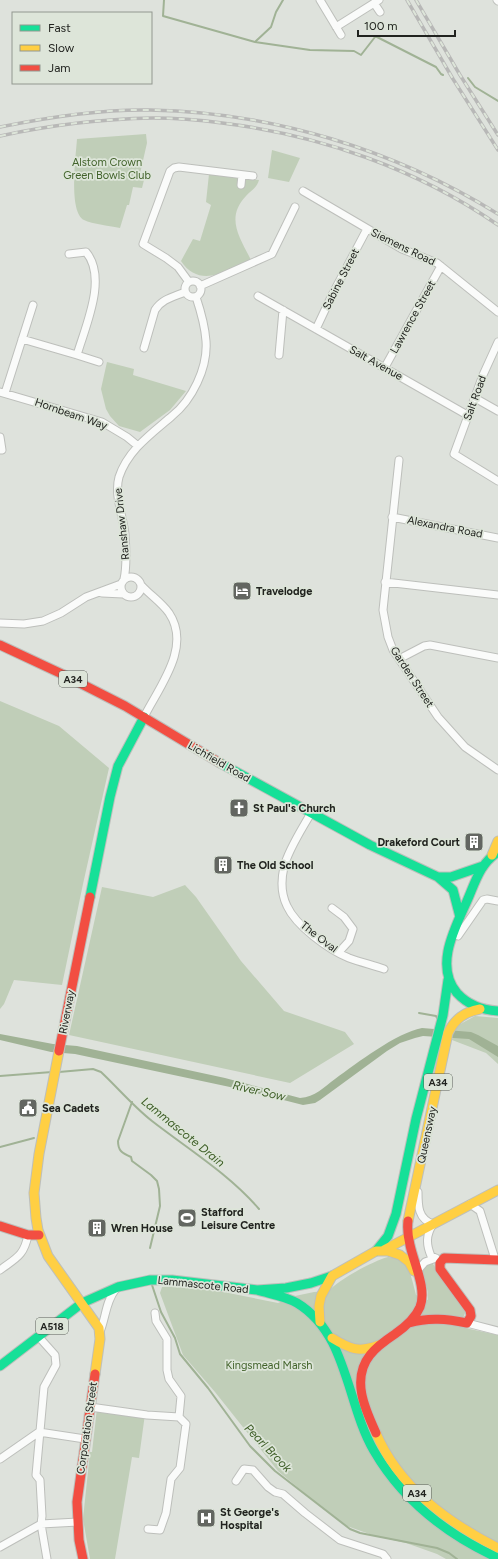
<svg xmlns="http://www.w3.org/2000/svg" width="498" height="1559" viewBox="0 0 498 1559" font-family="Figtree,sans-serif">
<rect width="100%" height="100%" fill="#dee2dc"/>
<path fill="#c0ceb8" d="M 146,134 L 147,143 L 139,178 L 144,180 L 142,188 L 133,187 L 129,205 L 127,205 L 120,228 C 111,226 92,224 84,220 C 68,212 76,155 77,139 Z
M 272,150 L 300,158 L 289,182 L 268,178 Z
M 209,174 L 259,180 C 257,188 251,190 246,196 C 225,218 240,238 251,260 C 228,271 199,289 181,261 L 193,239 L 200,241 L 211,205 L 206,202 Z
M 107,362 L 134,369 L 133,375 L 186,391 L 170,410 L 140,432 L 119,426 L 110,416 L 106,409 L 101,389 Z
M 0,701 L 59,726 L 109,768 L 83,884 L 62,985 L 14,980 L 4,1004 L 0,1009 Z
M 185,885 L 196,897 L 241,961 L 284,1011 L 345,1032 L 354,1044 L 290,1083 L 69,1035 L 102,887 L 153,897 Z
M 475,1016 L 498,1018 L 498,1064 L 486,1053 L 452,1040 L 455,1027 Z
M 388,1257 C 410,1259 411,1277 416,1295 L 428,1300 L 428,1292 L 422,1272 L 427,1264 L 433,1264 L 465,1310 L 465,1313 L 463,1318 L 453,1317 L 451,1325 L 498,1335 L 498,1559 L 446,1559 L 437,1554 L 406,1543 L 375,1536 L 347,1526 L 321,1507 L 278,1471 L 215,1392 L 183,1355 L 160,1293 L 162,1287 L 194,1286 L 278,1303 L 295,1296 L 314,1292 L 329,1291 C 336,1281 375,1260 388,1257 Z
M 97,1408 L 145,1414 L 139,1458 L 132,1457 L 115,1559 L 90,1559 L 83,1519 L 90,1452 L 92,1452 Z"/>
<path fill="#a0b295" d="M 422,1028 L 471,1032 L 478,1035 L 498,1046 L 498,1057 L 469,1039 L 423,1036 L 415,1038 L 400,1043 L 387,1051 L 320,1100 L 315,1103 L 303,1105 L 244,1090 L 75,1054 L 51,1052 L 0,1040 L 0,1034 L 53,1044 L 77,1046 L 225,1078 L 300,1098 C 315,1097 324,1087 335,1079 C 357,1063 396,1033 422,1028 Z"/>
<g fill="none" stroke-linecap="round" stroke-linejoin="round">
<path stroke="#a0b295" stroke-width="2" d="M 164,0 L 163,16 L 255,42 L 310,50 L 354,51 L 361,55 L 375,37 L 377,37 L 436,67 L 441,74 L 443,75
M 256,41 L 271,27 L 276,12 L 283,0
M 468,78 L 475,87 L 498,101
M 419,1013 L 436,1016 L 437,1018
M 59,1072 L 93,1069 L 101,1072 C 118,1088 134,1107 152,1121 C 188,1149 229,1174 259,1209
M 0,1076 L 52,1072
M 132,1102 L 118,1141 C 118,1151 122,1153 131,1157 L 132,1161 L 151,1175 L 157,1181 L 159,1189 L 160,1206 L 150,1248
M 0,1147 L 34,1138
M 152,1285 L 161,1312 L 175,1338 L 180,1354 L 208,1388 L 250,1446 L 275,1471 L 350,1529 L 360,1533 L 437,1548 L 449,1553 L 457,1559"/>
<g stroke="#bdbfbb" stroke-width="9">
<path id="street" d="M 320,0 L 341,35
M 497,0 L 498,1
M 374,3 L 380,12
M 336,27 L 379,0
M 241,185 L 242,175
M 303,191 L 402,249 L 437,263 L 498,312
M185 289a8 8 0 1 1 16 0a8 8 0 1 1-16 0Z
M 189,282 L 178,267 L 166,258 L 143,244 L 170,171 L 174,168 L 179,167 L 253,176
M 200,286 L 272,254 L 295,207
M 258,296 L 469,416
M 316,329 L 332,295 L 367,229
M 22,339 L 77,355 C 85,327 108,278 86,252 L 69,254
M 498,342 L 483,375 L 454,454 L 498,481
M 144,348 L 155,310 C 162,299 173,297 185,292
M 77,355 L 99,362
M 279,355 L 283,310
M 385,367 L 441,266
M 0,392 L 102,422 L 127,437 L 138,446
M 5,393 L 33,305
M 475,398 L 498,411
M 0,437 L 2,450 L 0,450
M 399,460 L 383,610 L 388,637 L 393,650 L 438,717 L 465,747 L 498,770
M 392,517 L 498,538
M121 587a10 10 0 1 1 20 0a10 10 0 1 1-20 0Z
M 124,579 C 127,566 126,548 125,534 C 123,516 114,495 119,477 C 128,450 151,434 172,416 C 192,400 208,368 206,341 C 205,326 201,312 196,297
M 385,582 L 498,595
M 141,585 C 150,595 161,602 169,613 C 192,647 159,687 144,717
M 102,593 L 123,594
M 0,623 L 24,624 L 43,621 L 61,613 L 86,597 L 121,584
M 399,659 L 424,646 L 430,645 L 498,658
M 311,813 C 302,829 288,850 284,867 C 281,880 281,894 287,906 C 296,926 329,950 349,958 C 360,962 372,965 384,969
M 332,908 L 344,917 L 353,929 L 349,941 L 339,952
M 458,936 L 483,900 L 487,899 L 498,901
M 418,1192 C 418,1206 418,1219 433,1224 C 426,1235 426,1244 431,1256 L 435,1258
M 470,1204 L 480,1211 L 495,1259
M 0,1270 C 16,1258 24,1256 28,1235
M 417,1271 L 425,1262 L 436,1258
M 467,1323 L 498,1331
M 99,1334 C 106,1319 105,1303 115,1290
M 38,1336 L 55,1355 L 56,1365 L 44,1387 L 36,1475 L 40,1480 L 42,1516 L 41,1524 L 47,1559
M 90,1407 L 147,1415 L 179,1417 L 181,1396 L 169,1379 L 167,1370 L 167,1339 L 156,1321 L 155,1313
M 0,1459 L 39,1432 L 85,1439
M 236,1481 L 244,1469 L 253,1470 L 268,1487 L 275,1492 L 283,1494 L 305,1513 L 340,1540 L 383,1554 L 387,1559
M 148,1529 L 160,1530 L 166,1513 L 171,1479 L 180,1468 L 186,1424 L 179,1417
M 0,1547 L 41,1524 L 78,1522"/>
</g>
<g stroke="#bdbfbb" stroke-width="11">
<path id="fast" d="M 220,763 L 370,845 L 438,877 L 453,890 L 460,917
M 498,852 C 480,863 475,883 467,901 C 455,928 434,966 457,993 C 468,1005 482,1010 498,1011
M 438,877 L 451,877 L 483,866
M 90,897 L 110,797 L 118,766 L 144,717
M 376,1251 L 388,1236 L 396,1214 L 416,1119 L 443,1015 L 448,980
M 257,1290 C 270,1294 285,1296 297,1303 C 348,1334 346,1403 374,1451 C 403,1501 446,1534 498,1558
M 0,1366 L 82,1303 L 118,1287 L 150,1280 L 172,1280 L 257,1290 L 286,1288 L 311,1283 L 332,1276"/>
</g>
<g stroke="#bdbfbb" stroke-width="11">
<path id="slow" d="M 492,855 L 498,841
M 59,1051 L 39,1154 L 34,1193 L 36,1218 L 38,1230 L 48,1256 L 99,1328 L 100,1339 L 95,1374
M 408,1221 L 448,1033 C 455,1019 464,1012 480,1009
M 384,1250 L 498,1190
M 320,1322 L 319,1306 L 321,1296 L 332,1276 L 376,1251 L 388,1251 L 400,1255 L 409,1262 L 414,1271
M 332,1338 C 350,1349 359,1353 379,1345
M 376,1433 C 399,1487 447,1522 498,1548"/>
</g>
<g stroke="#bdbfbb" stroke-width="11">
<path id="jam" d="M 0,645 L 62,674 L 125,706 L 220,763
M 59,1051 L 90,897
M 0,1226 L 28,1235 L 39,1235
M 409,1323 C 429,1317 447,1319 467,1323 L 471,1316 L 470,1310 L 440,1269 L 440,1263 L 444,1258 L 498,1260
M 376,1433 C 365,1409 351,1379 370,1355 C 376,1347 386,1340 395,1334 C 405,1327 415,1319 420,1307 C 427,1289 414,1264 410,1245 C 408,1237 407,1230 408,1221
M 83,1559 L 79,1540 L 77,1502 L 95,1374"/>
</g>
<use href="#street" stroke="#fafbfa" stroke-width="7"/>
<use href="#fast" stroke="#16e098" stroke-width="9"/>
<use href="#slow" stroke="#ffcf43" stroke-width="9"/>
<use href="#jam" stroke="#f24e42" stroke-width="9"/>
<g stroke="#b8b8b7" stroke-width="3.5">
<path id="rail" d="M 407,0 L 453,79 L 498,150
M 416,0 L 460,75 L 498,135
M 0,127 C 49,117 100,109 150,110 C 272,112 395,150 498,214
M 0,136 C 50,125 101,119 153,118 C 176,118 200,120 222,123 C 320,135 417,169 498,225"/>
</g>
<use href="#rail" stroke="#dde5d9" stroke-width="2" stroke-dasharray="6" stroke-linecap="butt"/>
</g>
<defs>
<g id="hotel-square" transform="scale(1)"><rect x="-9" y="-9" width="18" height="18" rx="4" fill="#636661" stroke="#dde5d9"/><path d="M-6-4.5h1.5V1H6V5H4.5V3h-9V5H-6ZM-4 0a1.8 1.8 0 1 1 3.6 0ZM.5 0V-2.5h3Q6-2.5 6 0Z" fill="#fff"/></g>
<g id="church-square" transform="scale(1)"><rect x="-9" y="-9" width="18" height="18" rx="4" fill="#636661" stroke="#dde5d9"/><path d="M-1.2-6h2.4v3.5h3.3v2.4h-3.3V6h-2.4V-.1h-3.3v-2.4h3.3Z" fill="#fff"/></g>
<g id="building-square" transform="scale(1)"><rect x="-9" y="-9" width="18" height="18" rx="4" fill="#636661" stroke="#dde5d9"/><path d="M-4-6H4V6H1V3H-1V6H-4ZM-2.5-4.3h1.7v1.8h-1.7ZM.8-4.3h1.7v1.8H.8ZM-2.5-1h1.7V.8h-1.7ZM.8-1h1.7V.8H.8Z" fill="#fff"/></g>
<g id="civic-square" transform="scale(1)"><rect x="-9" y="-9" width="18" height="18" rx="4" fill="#636661" stroke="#dde5d9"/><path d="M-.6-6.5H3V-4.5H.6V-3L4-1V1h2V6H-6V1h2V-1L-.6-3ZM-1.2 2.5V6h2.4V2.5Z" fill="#fff"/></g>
<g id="stadium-square" transform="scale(1)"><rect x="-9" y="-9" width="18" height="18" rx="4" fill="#636661" stroke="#dde5d9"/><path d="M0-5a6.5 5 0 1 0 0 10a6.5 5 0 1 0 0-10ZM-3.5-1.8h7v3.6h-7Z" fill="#fff"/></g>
<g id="hospital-square" transform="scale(1)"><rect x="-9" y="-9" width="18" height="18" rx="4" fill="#636661" stroke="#dde5d9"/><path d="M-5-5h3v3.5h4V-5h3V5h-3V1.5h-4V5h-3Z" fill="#fff"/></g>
</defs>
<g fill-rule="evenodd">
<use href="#hotel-square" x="242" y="591"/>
<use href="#church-square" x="239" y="808"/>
<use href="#building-square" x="474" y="842"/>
<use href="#building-square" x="223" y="865"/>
<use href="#civic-square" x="28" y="1108"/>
<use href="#stadium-square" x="187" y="1218"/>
<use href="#building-square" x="97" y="1228"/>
<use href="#hospital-square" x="206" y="1518"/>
</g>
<g text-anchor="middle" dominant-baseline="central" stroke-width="3.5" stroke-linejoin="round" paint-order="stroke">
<g fill="#dde5d9" stroke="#595d57" stroke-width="1">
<rect x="59" y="671" width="28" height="16" rx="3"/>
<rect x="424" y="1074" width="28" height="16" rx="3"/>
<rect x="36" y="1318" width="32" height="16" rx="3"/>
<rect x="403" y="1485" width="28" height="16" rx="3"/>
</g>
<g font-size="10" font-weight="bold" fill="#21231f">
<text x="73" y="679">A34</text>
<text x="438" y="1082">A34</text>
<text x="52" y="1326">A518</text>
<text x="417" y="1493">A34</text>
</g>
<g font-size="11" fill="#42632b" stroke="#dde5d9">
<text x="107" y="162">Alstom Crown<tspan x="107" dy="13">Green Bowls Club</tspan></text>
<text x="269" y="1365">Kingsmead Marsh</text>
</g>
<g font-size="11" fill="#21231f" stroke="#dde5d9">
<text transform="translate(403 247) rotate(26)">Siemens Road</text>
<text transform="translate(341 279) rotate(-63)">Sabine Street</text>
<text transform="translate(413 317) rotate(-61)">Lawrence Street</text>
<text transform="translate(376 363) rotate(29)">Salt Avenue</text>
<text transform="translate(475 398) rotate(-70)">Salt Road</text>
<text transform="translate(71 414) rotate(19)">Hornbeam Way</text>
<text transform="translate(122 524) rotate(-96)">Ranshaw Drive</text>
<text transform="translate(445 527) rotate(11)">Alexandra Road</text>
<text transform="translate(412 677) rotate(57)">Garden Street</text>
<text transform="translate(219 762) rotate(30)">Lichfield Road</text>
<text transform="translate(319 937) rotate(38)">The Oval</text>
<text transform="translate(67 1012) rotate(-79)">Riverway</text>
<text transform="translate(427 1135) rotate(-78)">Queensway</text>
<text transform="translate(203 1285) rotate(6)">Lammascote Road</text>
<text transform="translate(87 1428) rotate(-82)">Corporation Street</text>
</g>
<g font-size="11" font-weight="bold" fill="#21231f" stroke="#dde5d9" text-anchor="start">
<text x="256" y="591">Travelodge</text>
<text x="253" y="808">St Paul's Church</text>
<text x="460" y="842" text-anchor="end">Drakeford Court</text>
<text x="237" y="865">The Old School</text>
<text x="42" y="1108">Sea Cadets</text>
<text x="201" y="1212">Stafford<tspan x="201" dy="13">Leisure Centre</tspan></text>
<text x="111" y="1228">Wren House</text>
<text x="220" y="1512">St George's<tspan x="220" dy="13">Hospital</tspan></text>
</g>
<g font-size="12" font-style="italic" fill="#3d5d26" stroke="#dde5d9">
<text transform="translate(259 1091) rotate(13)">River Sow</text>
<text transform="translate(183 1132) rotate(39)">Lammascote Drain</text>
<text transform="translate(268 1448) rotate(46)">Pearl Brook</text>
</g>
</g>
<rect x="12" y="12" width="140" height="72" fill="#dde5d9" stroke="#92978f"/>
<rect x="20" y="25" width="20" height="6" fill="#16e098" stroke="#92978f"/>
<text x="48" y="32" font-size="12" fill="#21231f">Fast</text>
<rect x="20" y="45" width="20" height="6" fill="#ffcf43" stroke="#92978f"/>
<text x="48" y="52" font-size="12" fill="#21231f">Slow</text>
<rect x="20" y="65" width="20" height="6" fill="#f24e42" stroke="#92978f"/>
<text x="48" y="72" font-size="12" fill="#21231f">Jam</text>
<path d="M358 30v6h97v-6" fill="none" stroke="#21231f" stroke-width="2"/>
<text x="364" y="30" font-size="12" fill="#21231f" stroke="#dde5d9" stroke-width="3" paint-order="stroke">100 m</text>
</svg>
